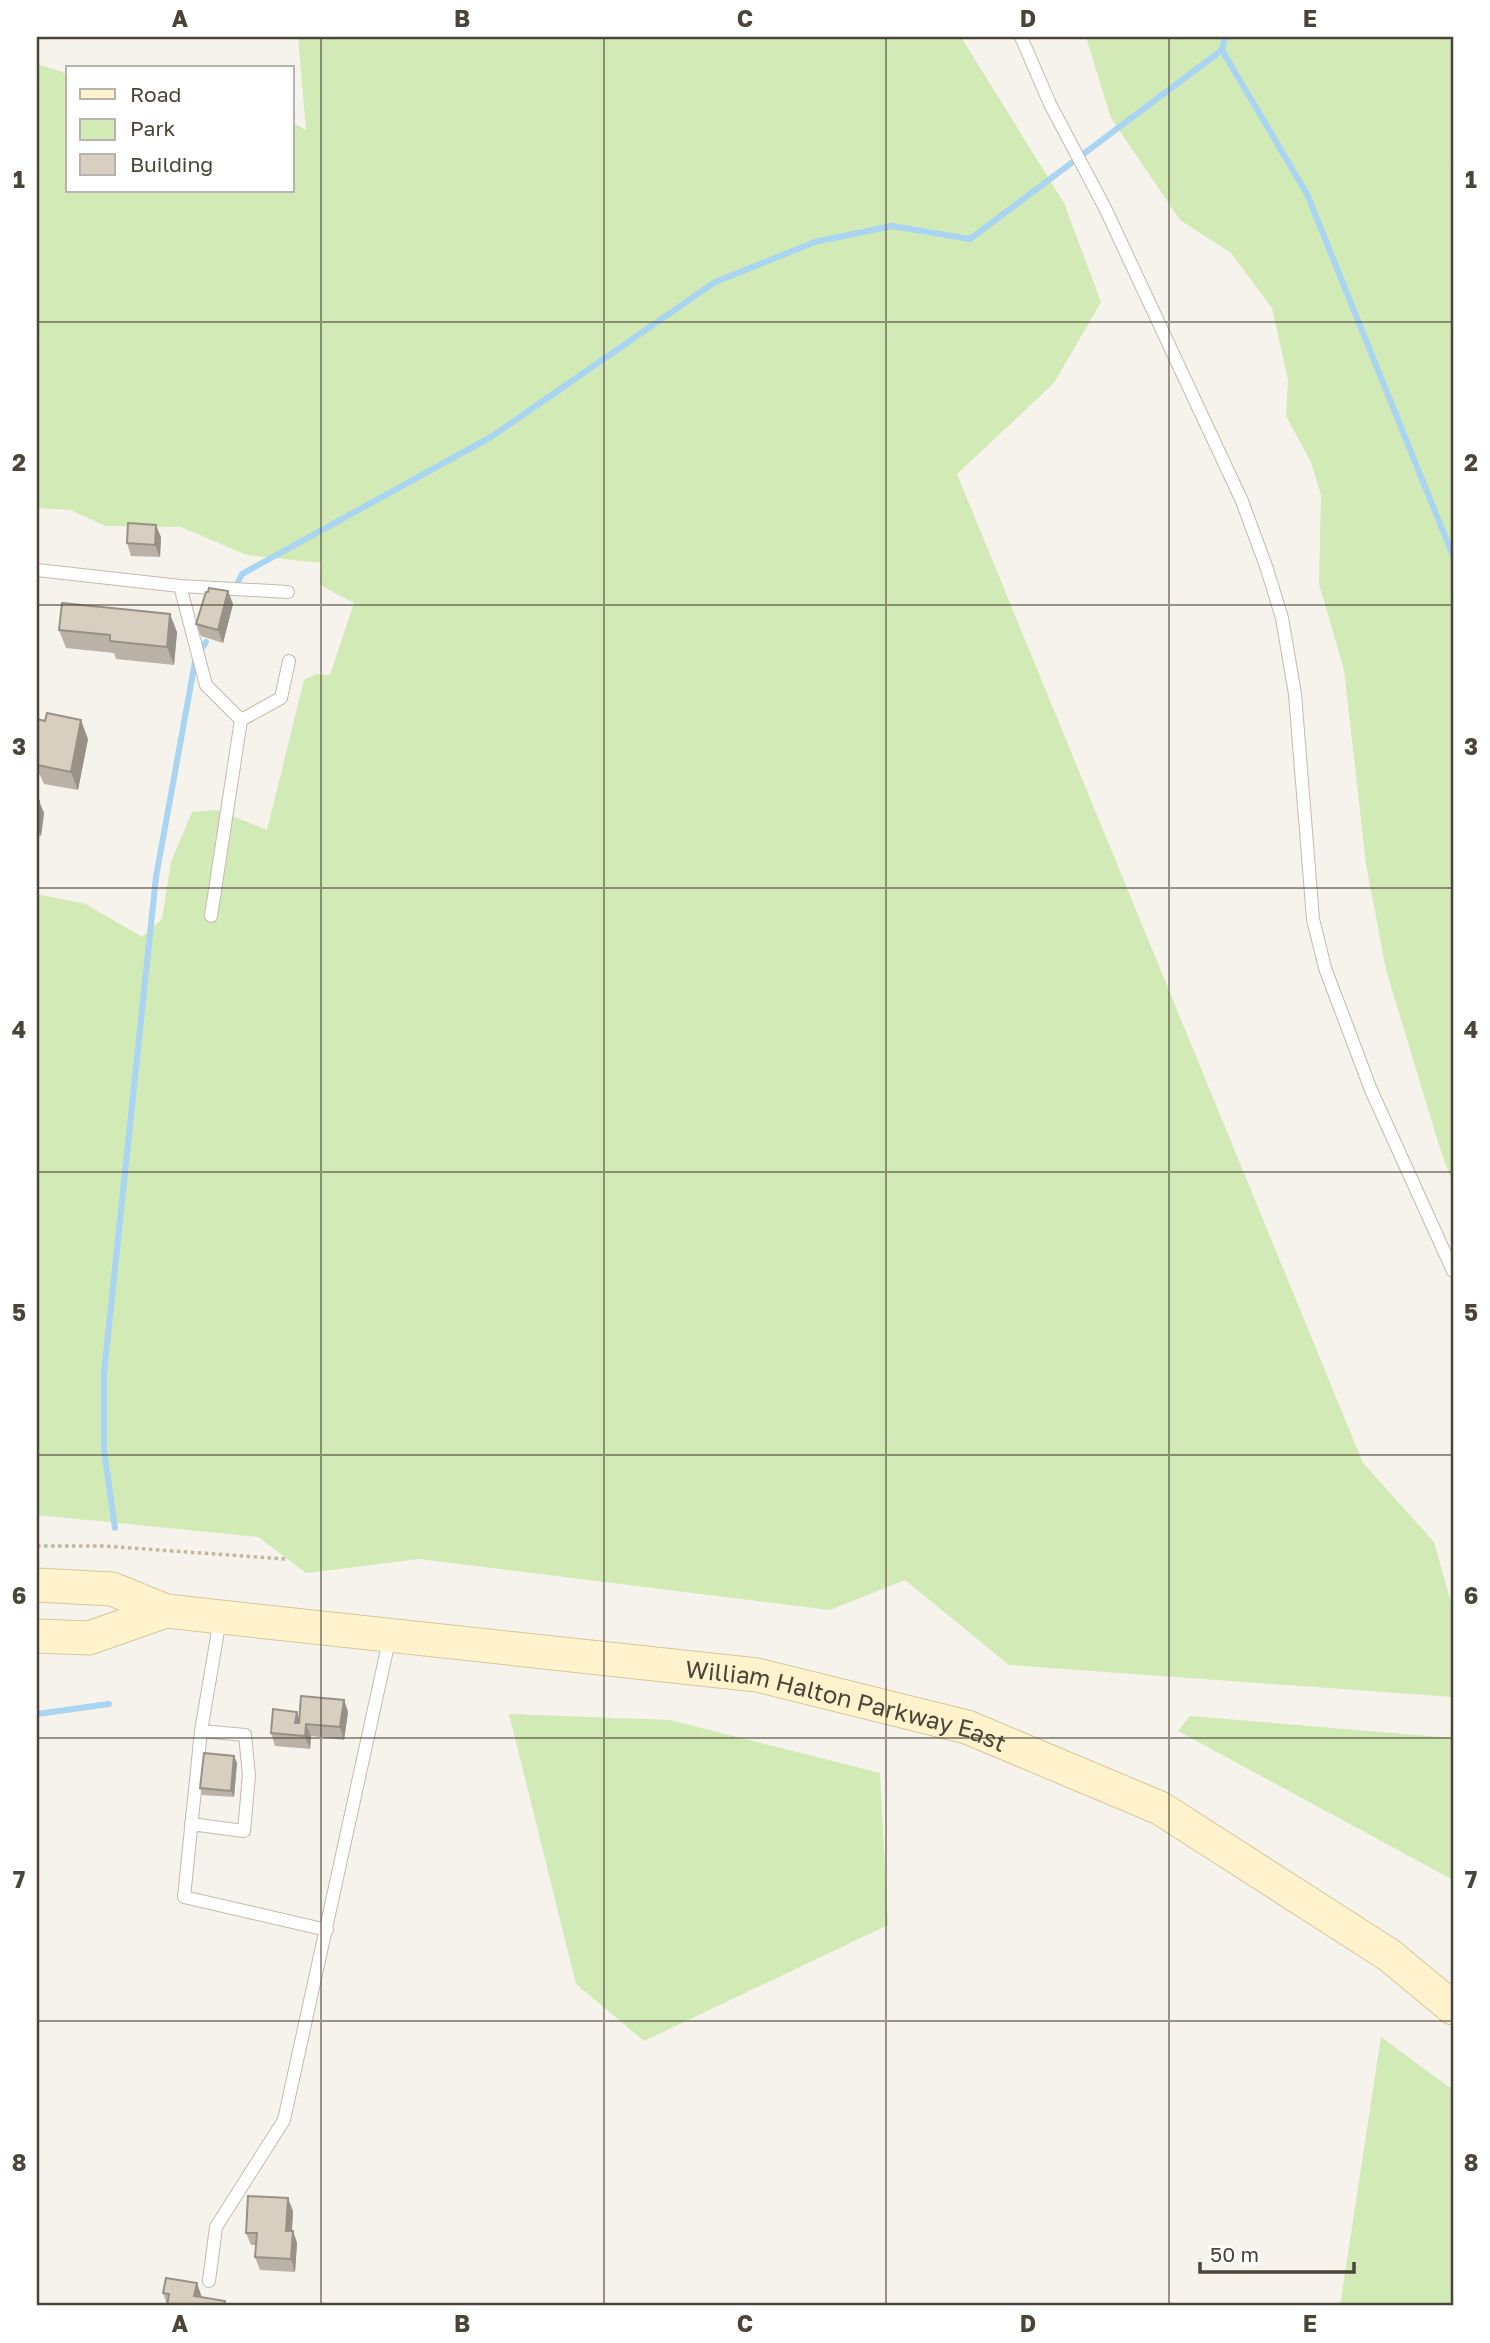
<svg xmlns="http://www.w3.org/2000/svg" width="1490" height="2343" viewBox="0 0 1490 2343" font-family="'Golos Text',sans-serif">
<rect width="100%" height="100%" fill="#f6f3ec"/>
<path fill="#d2eab5" d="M 298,37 L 961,37 L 1064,203 L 1101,302 L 1054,383 L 957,474 L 1363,1463 L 1434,1542 L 1453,1609 L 1453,1697 L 1009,1665 L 905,1580 L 830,1610 L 419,1559 L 306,1573 L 258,1537 L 37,1515 L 37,894 L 86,904 L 142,937 L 162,919 L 171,862 L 192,812 L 217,810 L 267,830 L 304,680 L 316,674 L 330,675 L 354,603 L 320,585 L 321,563 L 247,555 L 181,527 L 105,526 L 71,510 L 37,508 L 37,64 L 68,74 L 68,191 L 292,191 L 292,122 L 306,130 Z
M 1086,37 L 1453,37 L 1453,1185 L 1439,1145 L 1386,970 L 1366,864 L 1344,670 L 1319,584 L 1321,495 L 1311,462 L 1286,416 L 1288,380 L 1272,308 L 1231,253 L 1180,220 L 1111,118 Z
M 509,1714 L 670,1720 L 880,1773 L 888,1925 L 644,2041 L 576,1984 Z
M 1190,1716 L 1453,1738 L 1453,1880 L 1178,1731 Z
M 1381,2037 L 1453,2090 L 1453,2306 L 1340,2306 Z"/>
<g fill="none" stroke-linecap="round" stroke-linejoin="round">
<path stroke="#a9d4f2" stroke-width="6" d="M 1222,50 L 1307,194 L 1453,556
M 238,582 L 242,574 L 491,437 L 715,282 L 815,242 L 892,226 L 970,239 L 1222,50 L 1225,37
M 203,647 L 206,642
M 115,1528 L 104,1450 L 104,1373 L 156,877 L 195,662
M 37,1714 L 109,1704"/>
<g stroke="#c2bbae" stroke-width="14">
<path id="service" d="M 1021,37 L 1050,104 L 1105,208 L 1242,501 L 1267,569 L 1282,618 L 1295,694 L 1313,919 L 1325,968 L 1371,1090 L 1453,1271
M 37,570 L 180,586 L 288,592
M 180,586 L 206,685 L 241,720 L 211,916
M 241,720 L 281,698 L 289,661
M 220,1619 L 201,1731 L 184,1897 L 327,1930
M 191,1824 L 244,1831 L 249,1775 L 245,1735 L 201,1731
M 209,2281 L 216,2227 L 284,2120 L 390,1636"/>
</g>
<g stroke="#d6c79b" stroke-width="35">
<g id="secondary">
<path id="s1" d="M 37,1585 L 112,1589 L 166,1611 L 757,1675 L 967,1727 L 1160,1808 L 1389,1955 L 1453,2008"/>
<path d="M 37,1636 L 89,1638 L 166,1611"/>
</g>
</g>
<path stroke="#c4b79f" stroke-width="3.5" stroke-dasharray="3.5 3.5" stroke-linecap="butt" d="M 37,1546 L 103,1546 L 285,1559"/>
<use href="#service" stroke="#fff" stroke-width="12"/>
<use href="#secondary" stroke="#fff3cd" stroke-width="33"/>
</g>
<path fill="#bab2a6" d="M 161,537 L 160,557 L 131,556 L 127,543 Z
M 228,591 L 233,604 L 223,643 L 201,636 L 196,624 Z
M 59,630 L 177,632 L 174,665 L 116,659 L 114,653 L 66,648 Z
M 37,719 L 88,739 L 78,790 L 44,784 L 40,775 L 37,774 Z
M 37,800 L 39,801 L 44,813 L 41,836 L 37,836 Z
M 344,1700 L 348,1712 L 344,1740 L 311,1736 L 310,1749 L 275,1746 L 271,1733 L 299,1719 Z
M 234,1756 L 237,1763 L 234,1797 L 202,1795 L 200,1788 Z
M 293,2211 L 292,2231 L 293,2231 L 297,2243 L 295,2272 L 260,2270 L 255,2257 L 256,2245 L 251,2245 L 246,2233 Z
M 163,2293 L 202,2297 L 167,2305 Z"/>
<path fill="#979187" d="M 156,525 L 161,537 L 160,557 L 155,545 Z
M 228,591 L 233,604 L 223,643 L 218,630 Z
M 170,614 L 177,632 L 174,665 L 167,647 Z
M 81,720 L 88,739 L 78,790 L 71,772 Z
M 39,801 L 44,813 L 41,836 L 37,826 Z
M 344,1700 L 348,1712 L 344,1740 L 340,1727 Z
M 297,1712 L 301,1724 L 295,1723 Z
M 306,1724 L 311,1736 L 310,1749 L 305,1736 Z
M 234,1756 L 237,1763 L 234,1797 L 231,1791 Z
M 288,2198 L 293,2211 L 291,2243 L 286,2231 Z
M 293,2231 L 297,2243 L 295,2272 L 291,2259 Z
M 197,2283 L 205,2306 L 194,2296 Z"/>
<path fill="#d8cfc1" stroke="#979187" stroke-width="2" d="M 128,523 L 156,525 L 155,545 L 127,543 Z
M 209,588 L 228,591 L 218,630 L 196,624 L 206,592 L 208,592 Z
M 62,603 L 170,614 L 167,647 L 110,641 L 110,635 L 59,630 Z
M 47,713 L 81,720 L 71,772 L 37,765 L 38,757 L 37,757 L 37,719 L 45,721 Z
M 37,800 L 39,801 L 37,819 Z
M 301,1696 L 344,1700 L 340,1727 L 306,1724 L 305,1736 L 271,1733 L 273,1709 L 297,1712 L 295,1723 L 299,1723 Z
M 204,1753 L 234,1756 L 231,1791 L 200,1788 Z
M 248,2196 L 288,2198 L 286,2231 L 293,2231 L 291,2259 L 255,2257 L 257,2233 L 246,2233 Z
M 166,2278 L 197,2283 L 194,2296 L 225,2301 L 224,2306 L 167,2306 L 169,2294 L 163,2293 Z"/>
<path fill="none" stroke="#4b4439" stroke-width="2" stroke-opacity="0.55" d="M 321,37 L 321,2306M 604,37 L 604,2306M 886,37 L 886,2306M 1169,37 L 1169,2306M 37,322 L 1453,322M 37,605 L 1453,605M 37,888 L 1453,888M 37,1172 L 1453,1172M 37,1455 L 1453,1455M 37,1738 L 1453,1738M 37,2021 L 1453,2021"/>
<g text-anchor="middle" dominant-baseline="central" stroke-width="5" stroke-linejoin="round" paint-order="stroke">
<g font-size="24" fill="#4b4439" stroke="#fff">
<text stroke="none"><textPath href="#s1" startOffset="821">William Halton Parkway East</textPath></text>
</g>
</g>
<rect width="1490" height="2343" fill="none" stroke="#ffffff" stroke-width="77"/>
<rect x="66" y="66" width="228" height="126" fill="#ffffff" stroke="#b7b4b0" stroke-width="2"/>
<rect x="80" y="89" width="35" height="10" fill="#fff3cd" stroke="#b7b4b0" stroke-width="2"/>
<text x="130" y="102" font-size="21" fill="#4b4439">Road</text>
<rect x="80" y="119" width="35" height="21" fill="#d2eab5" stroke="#b7b4b0" stroke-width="2"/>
<text x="130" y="136" font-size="21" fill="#4b4439">Park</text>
<rect x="80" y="154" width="35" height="21" fill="#d8cfc1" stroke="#b7b4b0" stroke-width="2"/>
<text x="130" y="172" font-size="21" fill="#4b4439">Building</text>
<path d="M1200 2262v10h154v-10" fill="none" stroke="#4b4439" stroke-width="3.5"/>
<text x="1210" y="2262" font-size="21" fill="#4b4439" stroke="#ffffff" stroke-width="5" paint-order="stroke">50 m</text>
<rect x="38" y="38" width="1414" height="2266" fill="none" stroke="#4b4439" stroke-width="2.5"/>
<g font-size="23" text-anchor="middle" font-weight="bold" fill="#4b4439">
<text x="180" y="27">A</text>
<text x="462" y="27">B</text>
<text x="745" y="27">C</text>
<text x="1028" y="27">D</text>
<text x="1310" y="27">E</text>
<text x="19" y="188">1</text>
<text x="1471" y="188">1</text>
<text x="19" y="471">2</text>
<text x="1471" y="471">2</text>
<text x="19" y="755">3</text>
<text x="1471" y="755">3</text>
<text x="19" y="1038">4</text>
<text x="1471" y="1038">4</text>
<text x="19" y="1321">5</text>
<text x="1471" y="1321">5</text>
<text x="19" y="1604">6</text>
<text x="1471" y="1604">6</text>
<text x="19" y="1888">7</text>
<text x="1471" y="1888">7</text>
<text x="19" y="2171">8</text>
<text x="1471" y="2171">8</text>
<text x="180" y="2332">A</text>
<text x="462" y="2332">B</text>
<text x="745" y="2332">C</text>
<text x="1028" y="2332">D</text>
<text x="1310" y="2332">E</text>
</g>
</svg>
